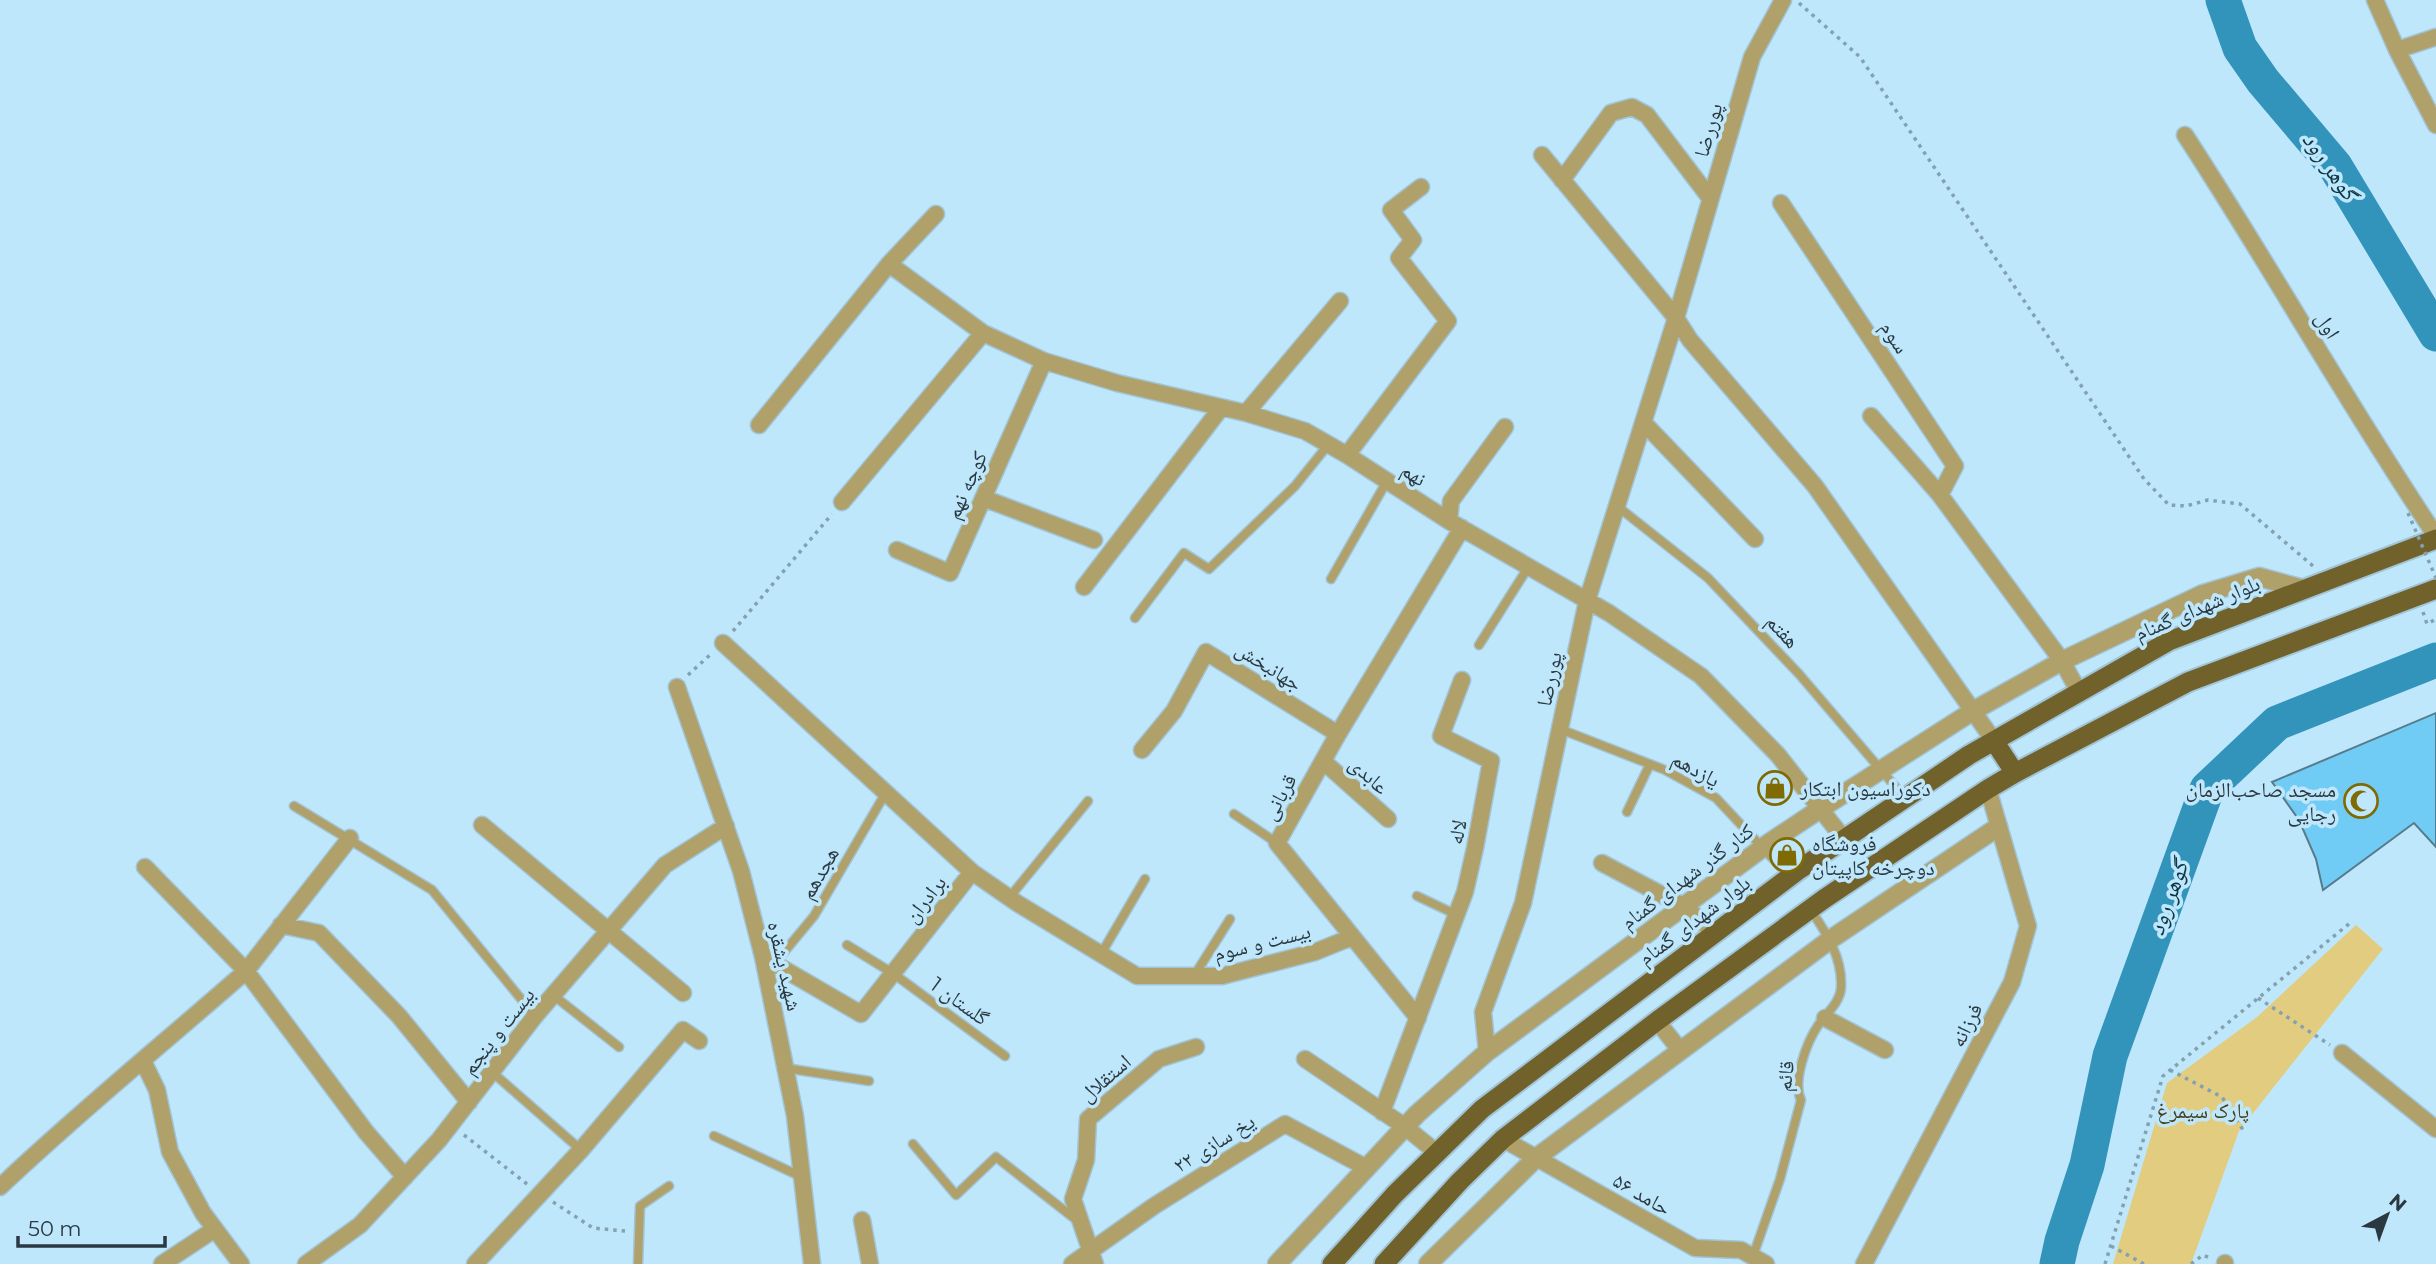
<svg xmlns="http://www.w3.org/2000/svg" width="2436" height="1264" viewBox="0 0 2436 1264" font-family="Montserrat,'Noto Naskh Arabic',sans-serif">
<rect width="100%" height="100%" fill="#bfe7fb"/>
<path fill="#e1cc80" d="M 2356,925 L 2383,949 L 2239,1131 L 2191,1264 L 2113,1264 L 2167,1083 L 2257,1017 Z"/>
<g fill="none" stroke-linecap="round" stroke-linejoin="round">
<path stroke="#3394bb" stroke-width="35" d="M 2223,0 L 2240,48 L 2263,81 L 2335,166 L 2436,334
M 2057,1264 L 2062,1241 L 2087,1165 L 2110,1056 L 2207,789 L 2277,723 L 2436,660"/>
</g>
<path fill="#70ccf5" stroke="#567b8c" stroke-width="2" d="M 2436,713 L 2436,847 L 2414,823 L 2323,890 L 2316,859 L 2299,820 L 2272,782 Z"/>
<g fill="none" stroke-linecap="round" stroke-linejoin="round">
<g stroke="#a1c4d6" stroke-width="11">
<path id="service" d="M 1617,506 L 1708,578 L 1799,674 L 1905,798
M 1331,579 L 1387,481
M 1135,618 L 1184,553 L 1209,569 L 1295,486 L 1328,445
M 1479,645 L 1529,566
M 1560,729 L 1665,770 L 1716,798 L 1790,877
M 294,806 L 432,890 L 535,1016
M 1627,812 L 1650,764
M 1234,814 L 1277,843
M 1417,896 L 1457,915
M 1009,898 L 1088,801
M 847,945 L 894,974 L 1005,1056
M 1101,954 L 1145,879
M 775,963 L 814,916 L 885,794
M 1194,976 L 1230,919
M 553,995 L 619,1047
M 785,1068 L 869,1081
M 492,1072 L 581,1150
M 714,1136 L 802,1177
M 913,1144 L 956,1195 L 996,1157 L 1079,1222
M 1753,1256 L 1780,1179 L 1801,1100 C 1792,1081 1807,1041 1819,1024 C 1827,1013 1840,1002 1841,988 C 1843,958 1826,932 1810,909
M 638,1264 L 640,1206 L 669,1186"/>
</g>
<g stroke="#a1c4d6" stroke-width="19">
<path id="minor" d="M 2375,0 L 2397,50 L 2436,125
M 2397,50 L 2436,37
M 2185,135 C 2271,267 2348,405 2436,536
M 1542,155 L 1676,318 L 1690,340 L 1815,486 L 1994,741
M 1562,180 L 1611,113 L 1632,107 L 1647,115 L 1710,198
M 1781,203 L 1955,466 L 1940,495
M 889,264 L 983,333 L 1044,361 L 1117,383 L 1246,413 L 1305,431 L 1347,455 L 1449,521 L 1609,613 L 1701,676 L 1778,755 L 1844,839
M 1246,413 L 1340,301
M 1871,416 L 1940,495 L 2062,661 L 2079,692
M 1643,422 L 1755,539
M 759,425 L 889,264 L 936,214
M 1347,455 L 1448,321 L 1399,258 L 1413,240 L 1391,210 L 1421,187
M 983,498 L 1094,540
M 842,502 L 983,333
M 1449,521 L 1451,501 L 1505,427
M 897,550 L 950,573 L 1044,361
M 1084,587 L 1221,408
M 723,643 L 972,872 L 1017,903 L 1137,976 L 1222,976 L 1315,952 L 1352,937
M 677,687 L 741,871 L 763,957 L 795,1116 L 812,1264
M 1142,750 L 1174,711 L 1206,652 L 1338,734
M 1323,761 L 1388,819
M 482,825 L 683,993
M 1602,863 L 1685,907 L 1715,933
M 145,867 L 246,971 L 350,838
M 281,925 L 319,933 L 399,1016 L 469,1102
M 763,957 L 861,1014 L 972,872
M 1418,1018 L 1277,843 L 1338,734 L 1462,528
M 1825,1018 L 1885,1050
M 1657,1021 L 1680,1050
M 1487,1052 L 1483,1012 L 1523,903 L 1587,601 L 1676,318 L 1752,57 L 1783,0
M 2342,1053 L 2436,1129
M 1305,1059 L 1404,1126 L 1436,1152
M 143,1061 L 157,1090 L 170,1152 L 203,1213 L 241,1264
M 1382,1112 L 1465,892 L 1475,848 L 1491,761 L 1441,736 L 1462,680
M 1503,1139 L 1695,1248 L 1741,1250 L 1766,1264
M 0,1187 C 79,1112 164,1043 246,971 L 366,1132 L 405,1177
M 862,1220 L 870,1264
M 2225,1263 L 2225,1264
M 162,1264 L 215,1229
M 306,1264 L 360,1225 L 439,1140 L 535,1016 L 665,865 L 726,826
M 475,1264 L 581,1150 L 683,1030 L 699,1041
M 1072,1264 L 1154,1206 L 1285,1124 L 1365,1167
M 1095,1264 L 1073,1199 L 1086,1160 L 1088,1119 L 1159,1059 L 1196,1047
M 1864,1264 L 2012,982 L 2028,926 L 1988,789"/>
</g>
<g stroke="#a1c4d6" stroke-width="21">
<path id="tertiary" d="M 1277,1264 L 1417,1114 L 1487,1052 L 1769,843 L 1820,809 L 1973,711 L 2062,661 L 2203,594 L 2259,577 L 2303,589
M 1428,1264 L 1536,1158 L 1831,939 L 1998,827"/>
</g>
<g stroke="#a1c4d6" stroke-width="23">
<path id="trunk" d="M 1994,741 L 2015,773
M 1332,1264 L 1395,1194 L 1482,1109 L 1800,869 L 1969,755 L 2169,641 L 2436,539
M 1384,1264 L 1460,1181 L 1503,1139 L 1657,1021 L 1824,899 L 1988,789 L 2015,773 L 2188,682 L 2436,589"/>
</g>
<path stroke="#83a1b0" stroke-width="3.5" stroke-dasharray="3.5 5" stroke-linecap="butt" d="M 1799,3 L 1860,57 L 2144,479 L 2169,505 L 2186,506 L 2208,500 L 2240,504 L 2313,566
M 2423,612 L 2427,624 L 2436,619
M 733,631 L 832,514
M 688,675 L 711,654
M 2258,998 L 2330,1045
M 2170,1070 L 2222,1097 L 2245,1133
M 464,1135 L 527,1184
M 553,1202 L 593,1228 L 625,1231
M 2111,1246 L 2144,1264
M 2105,1264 L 2163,1076 L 2350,923
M 2191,1264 L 2203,1255 L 2210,1258"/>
<use href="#service" stroke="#b0a16b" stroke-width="8"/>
<use href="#minor" stroke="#b0a16b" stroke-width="16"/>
<use href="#tertiary" stroke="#b0a16b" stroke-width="18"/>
<use href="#trunk" stroke="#71622c" stroke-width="19"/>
<path stroke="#83a1b0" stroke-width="3.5" stroke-dasharray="3.5 5" stroke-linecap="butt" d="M 2408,513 L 2436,578"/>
</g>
<defs>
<g id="shop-ring" transform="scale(1.75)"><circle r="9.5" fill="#bfe7fb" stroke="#806a03" stroke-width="1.5"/><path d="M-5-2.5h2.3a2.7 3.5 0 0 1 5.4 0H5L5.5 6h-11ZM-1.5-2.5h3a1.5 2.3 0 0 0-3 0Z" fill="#806a03"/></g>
<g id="mosque-ring" transform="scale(1.75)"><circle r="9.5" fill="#bfe7fb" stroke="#806a03" stroke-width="1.5"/><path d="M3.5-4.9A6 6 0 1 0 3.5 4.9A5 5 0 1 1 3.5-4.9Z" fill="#806a03"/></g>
</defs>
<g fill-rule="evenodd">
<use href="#shop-ring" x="1775" y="788"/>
<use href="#mosque-ring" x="2361" y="801"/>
<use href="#shop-ring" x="1787" y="855"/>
</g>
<g text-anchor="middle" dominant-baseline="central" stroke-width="7" stroke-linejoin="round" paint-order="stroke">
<g font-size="21" fill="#2a3941" stroke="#bfe7fb">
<text transform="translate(1708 130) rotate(-74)">پوررضا</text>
<text transform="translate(2328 325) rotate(59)">اول</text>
<text transform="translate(1895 337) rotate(57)">سوم</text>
<text transform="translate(1414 474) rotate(33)">نهم</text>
<text transform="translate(966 485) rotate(-66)">کوچه نهم</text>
<text transform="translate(2197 608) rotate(-23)">بلوار شهدای گمنام</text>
<text transform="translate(1783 631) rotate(47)">هفتم</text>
<text transform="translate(1269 666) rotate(32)">جهانبخش</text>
<text transform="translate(1549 679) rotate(-78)">پوررضا</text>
<text transform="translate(1696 769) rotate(29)">یازدهم</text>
<text transform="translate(1369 775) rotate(42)">عابدی</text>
<text transform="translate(1279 797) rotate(-61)">قربانی</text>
<text transform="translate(1457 832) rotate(-79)">لاله</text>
<text transform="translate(819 873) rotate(-60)">هجدهم</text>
<text transform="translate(1687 876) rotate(-37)">کنار گذر شهدای گمنام</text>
<text transform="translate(925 899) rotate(-52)">برادران</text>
<text transform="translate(1694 920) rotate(-37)">بلوار شهدای گمنام</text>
<text transform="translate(1262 942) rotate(-14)">بیست و سوم</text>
<text transform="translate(785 966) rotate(77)">شهید یشقره</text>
<text transform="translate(960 1001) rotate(36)">گلستان 1</text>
<text transform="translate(1966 1025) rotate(-63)">فرزانه</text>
<text transform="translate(498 1031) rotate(-52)">بیست و پنجم</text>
<text transform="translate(1785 1076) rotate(-84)">قائم</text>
<text transform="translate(1105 1078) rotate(-41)">استقلال</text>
<text transform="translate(1214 1143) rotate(-32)">یخ سازی ۲۲</text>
<text transform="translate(1642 1194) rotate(30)">حامد ۵۶</text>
</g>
<g font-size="21" fill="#2a3941" stroke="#bfe7fb" text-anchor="start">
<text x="1800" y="788">دکوراسیون ابتکار</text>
<text x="2336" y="789" text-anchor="end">مسجد صاحب‌الزمان<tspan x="2336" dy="24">رجایی</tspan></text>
<text x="1812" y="843">فروشگاه<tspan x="1812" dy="24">دوچرخه کاپیتان</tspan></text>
</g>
<g font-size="21" fill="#473d1a" stroke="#bfe7fb">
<text x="2203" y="1110">پارک سیمرغ</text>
</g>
<g font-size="23" font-style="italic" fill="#0c3748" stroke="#bfe7fb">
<text transform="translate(2330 166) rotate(55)">گوهر رود</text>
<text transform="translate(2168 898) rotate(-70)">گوهر رود</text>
</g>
</g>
<g transform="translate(2387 1215) rotate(41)" stroke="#bfe7fb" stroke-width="5" paint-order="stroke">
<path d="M0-5L12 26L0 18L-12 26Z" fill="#2a3941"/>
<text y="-10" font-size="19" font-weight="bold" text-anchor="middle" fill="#2a3941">N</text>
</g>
<path d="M18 1236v10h147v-10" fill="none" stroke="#2a3941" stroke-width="3.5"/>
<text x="28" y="1236" font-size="21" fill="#2a3941" stroke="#bfe7fb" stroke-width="5" paint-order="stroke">50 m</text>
</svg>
